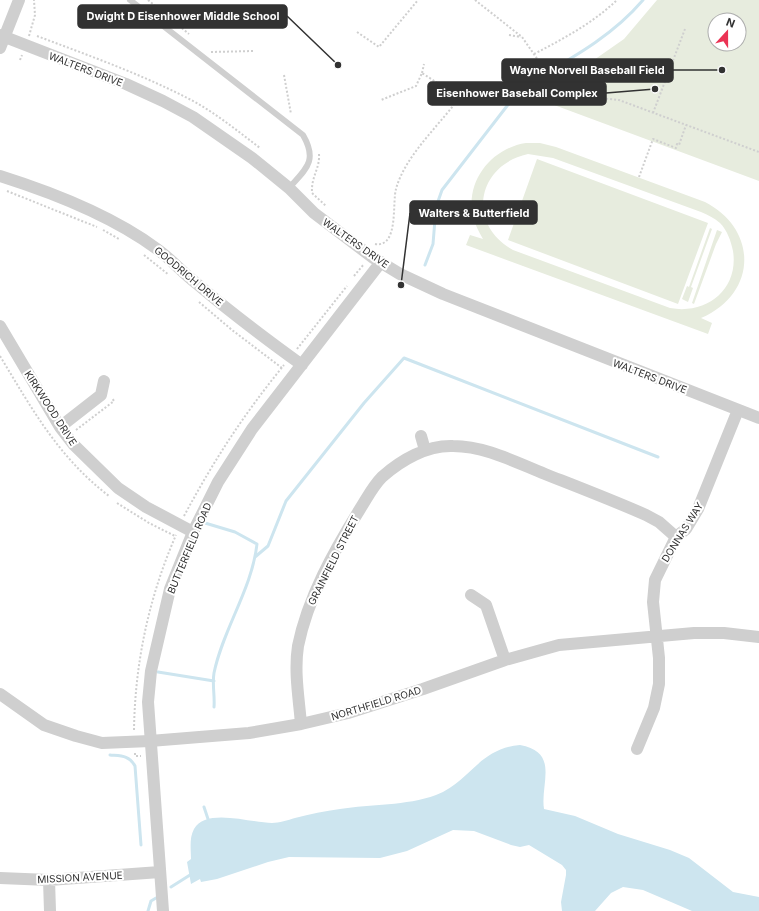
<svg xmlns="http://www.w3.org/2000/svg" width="759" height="911" viewBox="0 0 759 911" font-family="Inter,sans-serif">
<rect width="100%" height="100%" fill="#fff"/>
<path fill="#e7ecde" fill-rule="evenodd" d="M 657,0 L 759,0 L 759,181 L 538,99 L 624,39 ZM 715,20 L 739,20 L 739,44 L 715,44 Z
M 526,143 L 540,143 L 556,147 L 705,202 C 759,230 757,294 701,318 L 712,323 L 708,334 L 466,245 L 470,235 L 483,239 C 479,232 475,225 473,216 C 465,181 492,148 526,143 ZM 528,154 L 553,158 L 701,212 C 708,215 714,218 720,223 C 727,230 731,241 733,251 C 739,289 707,315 670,308 L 513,250 C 466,224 477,165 528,154 Z
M 537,159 L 708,223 L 678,304 L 508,240 Z
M 710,228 L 712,229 L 691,287 L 693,288 L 688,302 L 682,299 L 687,286 L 689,287 Z
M 717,230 L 722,232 L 716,244 L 694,304 L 692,303 Z"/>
<path fill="#cde5ef" d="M 520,745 C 560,752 540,784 544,809 L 575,816 L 618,834 L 670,850 L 689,858 L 733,892 L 759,897 L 759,911 L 692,911 L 643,890 L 623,887 L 611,893 L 595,911 L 562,911 L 561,902 L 566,875 L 566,870 L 562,865 L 529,845 L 520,847 L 511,845 L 474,831 L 453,830 L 407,851 L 380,858 L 289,857 L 268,862 L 217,879 L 201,882 L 200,879 L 191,884 L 187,862 L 191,859 C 191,850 189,838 194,829 C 206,807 251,823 272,823 C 279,823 288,820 295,818 C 310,814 325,811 340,809 C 371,804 406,806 436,795 C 470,782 478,749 520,745 Z"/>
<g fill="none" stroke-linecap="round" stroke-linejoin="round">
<path stroke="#cde5ef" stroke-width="3" d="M 425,265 L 433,244 L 436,207 L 442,190 L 507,106 L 529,83 L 540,76 C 578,55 615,33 643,0
M 205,523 L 235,532 L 257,544 C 252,589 223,629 214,673 C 212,684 215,696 214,707
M 255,557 L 268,546 L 286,501 L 364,403 L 404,358 L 658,457
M 158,672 L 214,681
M 110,755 C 121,756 129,755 135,766 L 141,845
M 204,807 L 208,819
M 171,887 L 190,875
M 148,911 L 151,901 L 156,898"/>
<path stroke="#cfcfcf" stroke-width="2" stroke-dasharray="2 2" stroke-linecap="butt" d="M 148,0 L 189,34
M 475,0 L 522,37 L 538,60 L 553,85 L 563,96 L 576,100 L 590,97 L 619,100 L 759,152
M 357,32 L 379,47 L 418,0
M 509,35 L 521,37
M 29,36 L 35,15 L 34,0
M 37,36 C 90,56 144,75 195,102 C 218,115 239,132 260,148
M 211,52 L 254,51
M 534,54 C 563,39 593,23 617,0
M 20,60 L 22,55
M 422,73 L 424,64
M 284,75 L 291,114
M 653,113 L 685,29
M 319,154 C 320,169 311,176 312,193 L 326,206
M 639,177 L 653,139 L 676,148 L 677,144 L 679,145 L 686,125
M 7,191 L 97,227
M 103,230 L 119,239
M 375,244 C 399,248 392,203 396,189 C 404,159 434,130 453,106 C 456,92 432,80 422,73 L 416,86 L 381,100
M 144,255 L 169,275
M 354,276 L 364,264
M 199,302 L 232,330 L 282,368
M 297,349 L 347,286
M 0,356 C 32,409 59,458 109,496
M 76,430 L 114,401 L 112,398
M 117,503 L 149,523 L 175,536
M 184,516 C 214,460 244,414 284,365
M 134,730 C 135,662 149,597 176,535
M 135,753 L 135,756 L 141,756"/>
<path stroke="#cfcfcf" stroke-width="6" d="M 130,0 L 303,135 C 318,161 306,169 289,188"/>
<path stroke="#cfcfcf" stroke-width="12" d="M 0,35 L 126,84 L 163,101 L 193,117 L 252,158 L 289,188 L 314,213 L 372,257 L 400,274 L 443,294 L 759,418
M 0,48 L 19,0
M 0,176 C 54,193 111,215 157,249 C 171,259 182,272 196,283 C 230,312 266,339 302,365
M 0,326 L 60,427 L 74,445 L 118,488 L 146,507 L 193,532
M 60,427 L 101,395 L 104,381
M 421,436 L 425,450
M 471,595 L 486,605 L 505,660
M 0,694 L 44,725 L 76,736 L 102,743 L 150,741 L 249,733 L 301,724 L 348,713 L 423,689 L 505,660 L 559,645 L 694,633 L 724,633 L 759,637
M 301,724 C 299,699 294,672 298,646 C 308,597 334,551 360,509 C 367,498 373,486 382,477 C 401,460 427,445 453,446 C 485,446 515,462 545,474 C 578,487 612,500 646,515 L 659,522 L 676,537
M 637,749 L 654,708 L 659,684 L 659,658 L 653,602 L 655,580 L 676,537 L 686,529 L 698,509 L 738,410
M 0,878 L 49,880 L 160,872
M 49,880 L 50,911
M 163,911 L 148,702 L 151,671 L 170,589 L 193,532 L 218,482 L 252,429 L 381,262"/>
</g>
<g text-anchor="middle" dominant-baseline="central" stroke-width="4" stroke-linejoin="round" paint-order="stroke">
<g font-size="10" fill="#323232" stroke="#fff">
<text transform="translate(86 69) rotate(21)">WALTERS DRIVE</text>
<text transform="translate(356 243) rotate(35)">WALTERS DRIVE</text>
<text transform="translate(189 276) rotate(40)">GOODRICH DRIVE</text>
<text transform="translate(650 376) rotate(21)">WALTERS DRIVE</text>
<text transform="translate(51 408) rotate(57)">KIRKWOOD DRIVE</text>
<text transform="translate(682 532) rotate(-58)">DONNAS WAY</text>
<text transform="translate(189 548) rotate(-67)">BUTTERFIELD ROAD</text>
<text transform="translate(333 560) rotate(-63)">GRAINFIELD STREET</text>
<text transform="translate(376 703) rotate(-17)">NORTHFIELD ROAD</text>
<text transform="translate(80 877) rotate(-3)">MISSION AVENUE</text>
</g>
</g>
<path fill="none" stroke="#323232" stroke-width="1.5" d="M338 65L287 16M722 70L673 70M655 89L606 93M401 285L410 213"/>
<g fill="#323232" stroke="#fff" stroke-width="1.5">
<circle cx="338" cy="65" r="4"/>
<circle cx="722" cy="70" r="4"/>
<circle cx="655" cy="89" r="4"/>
<circle cx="401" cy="285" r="4"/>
</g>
<g fill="#323232" stroke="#323232" stroke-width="1.5">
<rect x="78" y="5" width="209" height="23" rx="4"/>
<rect x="502" y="59" width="171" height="23" rx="4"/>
<rect x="428" y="82" width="178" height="23" rx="4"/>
<rect x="410" y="201" width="127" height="23" rx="4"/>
</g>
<g font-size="11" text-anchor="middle" font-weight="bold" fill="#fff">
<text x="183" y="20">Dwight D Eisenhower Middle School</text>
<text x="587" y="74">Wayne Norvell Baseball Field</text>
<text x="517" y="97">Eisenhower Baseball Complex</text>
<text x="474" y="217">Walters &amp; Butterfield</text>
</g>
<g transform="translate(727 32) rotate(21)"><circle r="19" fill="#ffffff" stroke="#adadad"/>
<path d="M0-3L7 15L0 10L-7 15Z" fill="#eb3354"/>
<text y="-6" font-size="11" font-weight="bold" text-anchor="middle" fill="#323232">N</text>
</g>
</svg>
